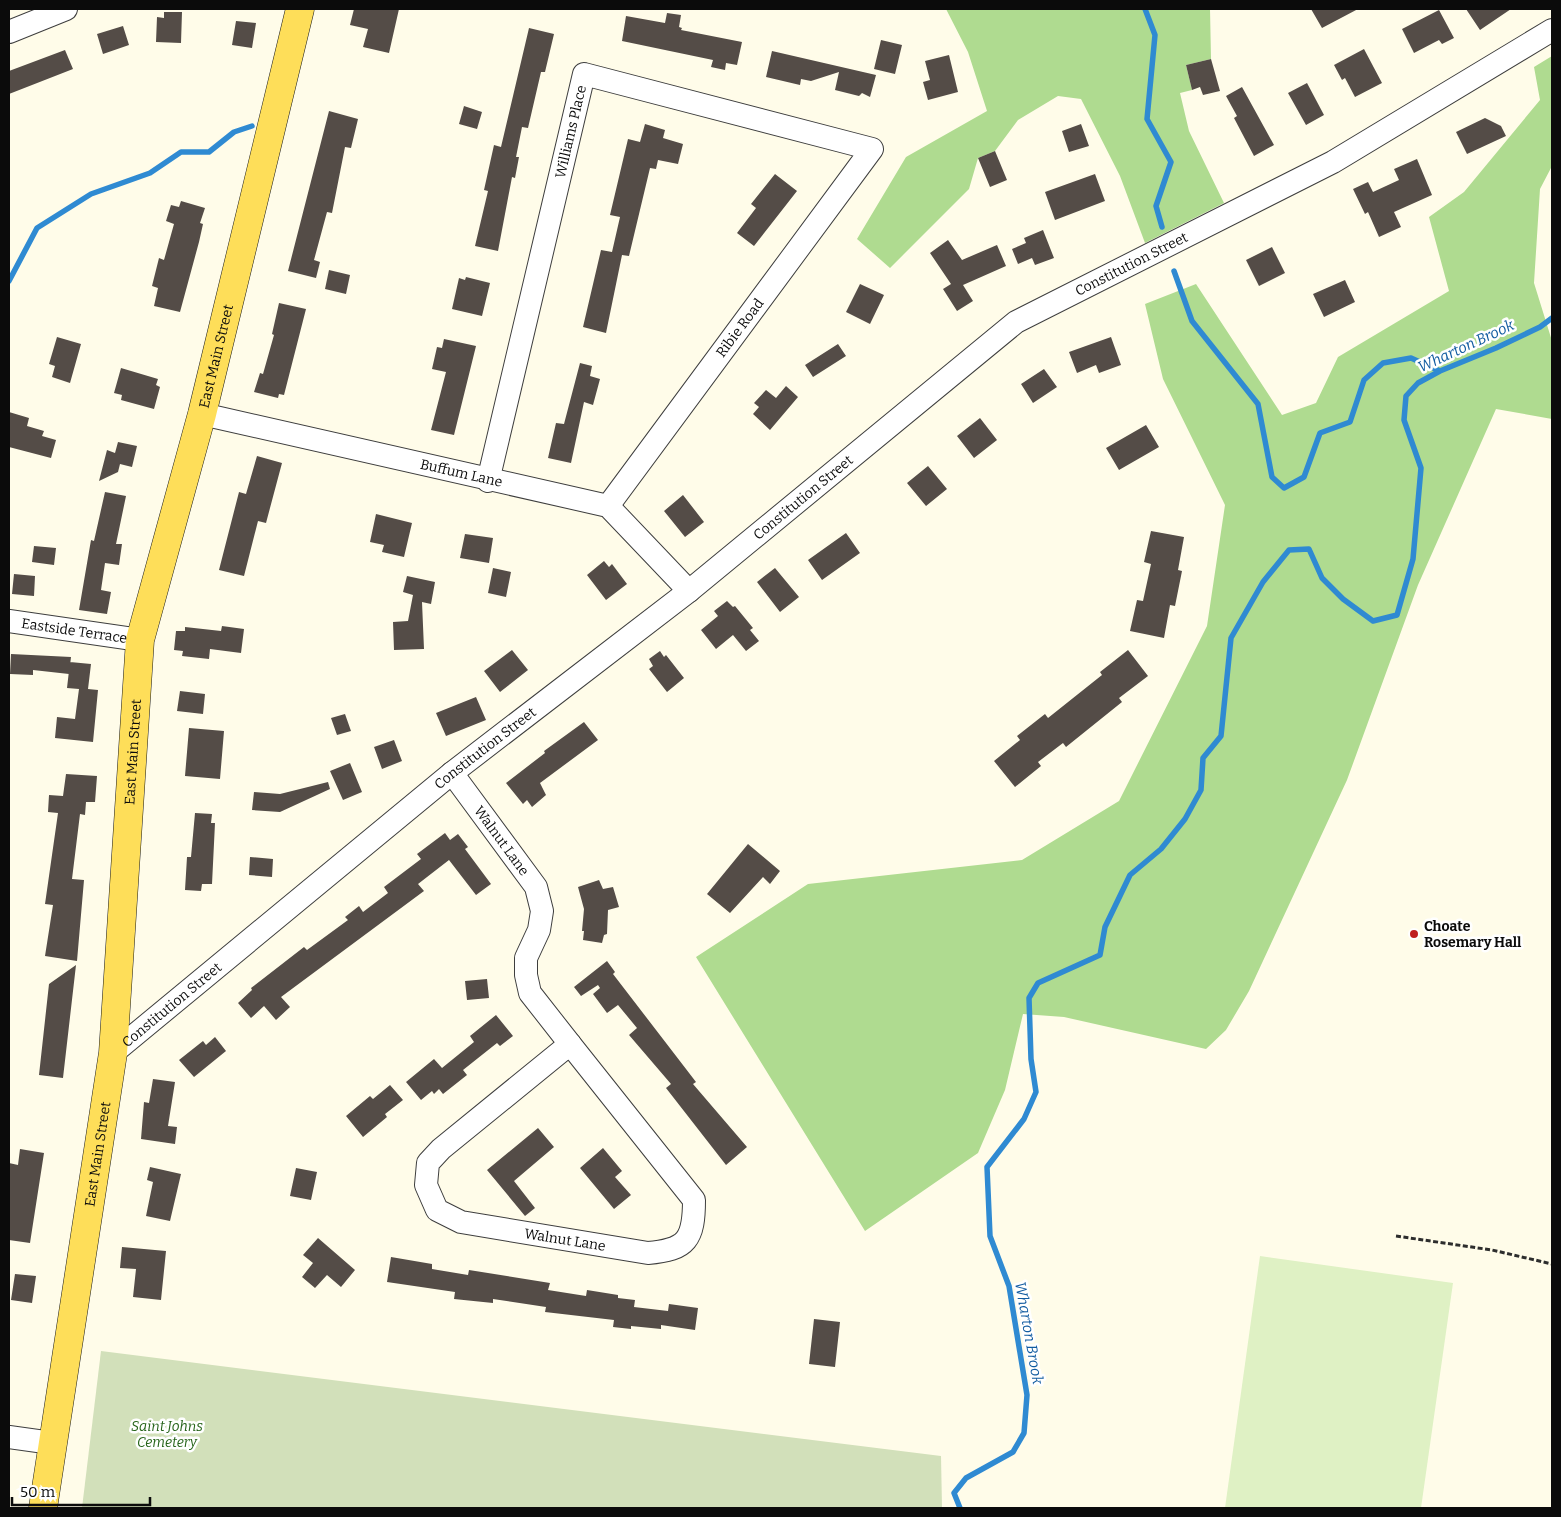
<svg xmlns="http://www.w3.org/2000/svg" width="1561" height="1517" viewBox="0 0 1561 1517" font-family="Bitter,serif">
<rect width="100%" height="100%" fill="#fffce9"/>
<path fill="#afdb90" d="M 946,9 L 1210,9 L 1211,59 L 1186,65 L 1192,90 L 1180,93 L 1189,131 L 1224,203 L 1145,243 L 1120,176 L 1081,99 L 1058,96 L 1018,120 L 995,151 L 978,158 L 969,189 L 890,268 L 857,239 L 906,157 L 987,111 L 968,52 Z
M 1552,56 L 1552,166 L 1540,189 L 1534,283 L 1552,341 L 1552,419 L 1496,409 L 1418,585 L 1347,780 L 1249,991 L 1226,1030 L 1206,1049 L 1064,1017 L 1023,1014 L 1005,1090 L 978,1153 L 865,1231 L 696,957 L 808,884 L 1022,860 L 1119,801 L 1207,626 L 1225,505 L 1163,379 L 1145,304 L 1196,284 L 1282,415 L 1316,403 L 1338,357 L 1449,291 L 1429,217 L 1464,192 L 1540,100 L 1534,67 Z"/>
<path fill="#d2e0ba" d="M 101,1351 L 941,1456 L 942,1508 L 82,1508 Z"/>
<path fill="#dff1c4" d="M 1260,1256 L 1453,1283 L 1421,1508 L 1225,1508 Z"/>
<g fill="none" stroke-linecap="round" stroke-linejoin="round">
<path stroke="#2f8ad2" stroke-width="5.5" d="M 1145,9 L 1155,35 L 1147,119 L 1171,162 L 1156,206 L 1162,227
M 1174,271 L 1192,321 L 1258,404 L 1272,477 L 1284,488 L 1304,477 L 1320,433 L 1350,422 L 1364,380 L 1383,363 L 1411,358 L 1440,371
M 9,281 L 37,228 L 91,194 L 150,173 L 181,152 L 209,152 L 234,132 L 252,126
M 960,1508 L 954,1493 L 966,1478 L 1013,1452 L 1024,1433 L 1027,1395 L 1009,1286 L 990,1236 L 987,1167 L 1024,1119 L 1036,1092 L 1031,1059 L 1029,998 L 1038,983 L 1100,955 L 1105,927 L 1130,875 L 1161,849 L 1185,819 L 1201,790 L 1203,758 L 1221,736 L 1231,638 L 1263,582 L 1289,550 L 1309,549 L 1322,578 L 1343,599 L 1373,621 L 1397,615 L 1413,559 L 1421,468 L 1404,420 L 1406,396 L 1418,383 L 1440,371 L 1496,348 L 1540,327 L 1552,318"/>
</g>
<path fill="#544c47" d="M 354,9 L 399,9 L 389,53 L 363,47 L 368,29 L 350,25 Z
M 1311,9 L 1358,9 L 1322,28 Z
M 1466,9 L 1511,9 L 1480,30 Z
M 1439,10 L 1454,38 L 1442,44 L 1439,40 L 1414,53 L 1402,29 Z
M 164,12 L 182,12 L 181,43 L 156,42 L 157,17 L 164,18 Z
M 667,13 L 681,15 L 679,27 L 682,28 L 681,30 L 742,42 L 737,65 L 726,63 L 725,70 L 711,67 L 713,60 L 622,41 L 626,16 L 665,23 Z
M 236,21 L 256,23 L 252,48 L 232,45 Z
M 123,26 L 129,45 L 103,54 L 97,34 Z
M 529,28 L 554,34 L 545,72 L 541,72 L 528,128 L 522,127 L 516,157 L 519,157 L 515,178 L 512,177 L 498,251 L 475,246 L 488,191 L 484,190 L 494,145 L 501,147 Z
M 881,40 L 902,45 L 895,74 L 874,69 Z
M 1364,49 L 1382,83 L 1355,97 L 1345,78 L 1342,80 L 1334,65 Z
M 65,50 L 73,69 L 9,94 L 9,71 Z
M 772,51 L 876,75 L 870,97 L 862,93 L 859,96 L 835,90 L 839,72 L 811,81 L 801,79 L 800,85 L 766,77 Z
M 949,55 L 958,92 L 928,100 L 923,82 L 930,80 L 925,61 Z
M 1211,59 L 1220,91 L 1203,95 L 1200,87 L 1192,90 L 1186,65 Z
M 1307,83 L 1324,115 L 1306,125 L 1288,93 Z
M 1242,87 L 1274,145 L 1254,156 L 1234,118 L 1237,116 L 1226,96 Z
M 464,106 L 482,112 L 477,129 L 459,124 Z
M 329,111 L 358,119 L 351,148 L 345,147 L 332,213 L 327,212 L 314,260 L 320,262 L 316,278 L 288,271 Z
M 1485,118 L 1501,126 L 1506,136 L 1467,154 L 1456,132 Z
M 645,124 L 665,130 L 663,138 L 683,144 L 678,164 L 658,160 L 656,169 L 650,168 L 629,256 L 622,255 L 606,333 L 583,327 L 601,250 L 612,252 L 620,217 L 610,215 L 628,139 L 640,142 Z
M 1081,124 L 1089,146 L 1069,152 L 1062,131 Z
M 995,151 L 1007,180 L 990,187 L 978,158 Z
M 1417,159 L 1432,195 L 1394,212 L 1401,227 L 1379,237 L 1368,212 L 1365,214 L 1353,189 L 1368,182 L 1373,192 L 1399,180 L 1394,169 Z
M 775,174 L 797,191 L 754,246 L 737,233 L 756,208 L 751,204 Z
M 1095,174 L 1105,201 L 1055,220 L 1045,192 Z
M 181,201 L 205,208 L 200,223 L 203,224 L 199,242 L 180,312 L 154,306 L 158,288 L 152,286 L 159,258 L 164,260 L 174,224 L 166,221 L 171,205 L 179,207 Z
M 1043,230 L 1054,258 L 1035,265 L 1032,258 L 1018,264 L 1012,249 L 1026,243 L 1024,238 Z
M 948,240 L 962,260 L 997,245 L 1006,266 L 963,285 L 973,301 L 957,311 L 943,289 L 951,284 L 930,253 Z
M 1272,247 L 1285,273 L 1259,286 L 1246,260 Z
M 329,270 L 350,275 L 346,294 L 325,289 Z
M 466,277 L 490,283 L 482,316 L 452,309 L 459,278 L 465,280 Z
M 1345,280 L 1355,302 L 1324,317 L 1313,294 Z
M 860,284 L 884,295 L 870,324 L 846,312 Z
M 279,303 L 306,309 L 284,395 L 279,394 L 278,398 L 254,392 L 260,373 L 263,374 L 274,335 L 272,334 Z
M 57,337 L 81,344 L 70,383 L 52,377 L 55,366 L 49,364 Z
M 1111,337 L 1121,365 L 1099,373 L 1096,365 L 1077,373 L 1069,352 Z
M 444,339 L 476,346 L 454,435 L 431,430 L 446,372 L 432,369 L 437,347 L 442,348 Z
M 838,344 L 846,356 L 813,377 L 805,365 Z
M 580,363 L 592,366 L 590,376 L 600,379 L 593,405 L 584,402 L 571,463 L 548,458 L 556,423 L 564,424 Z
M 121,368 L 158,379 L 156,385 L 160,387 L 154,409 L 121,400 L 122,395 L 114,393 Z
M 1044,369 L 1057,387 L 1033,403 L 1021,384 Z
M 786,386 L 798,397 L 770,430 L 753,414 L 759,407 L 754,403 L 766,390 L 776,398 Z
M 9,412 L 29,418 L 27,426 L 44,431 L 42,436 L 56,440 L 51,458 L 9,447 Z
M 980,418 L 997,440 L 974,458 L 957,436 Z
M 1146,425 L 1159,447 L 1119,470 L 1106,448 Z
M 118,442 L 137,446 L 132,467 L 120,464 L 118,472 L 99,481 L 107,450 L 115,453 Z
M 257,456 L 282,463 L 266,523 L 258,521 L 244,576 L 219,570 L 239,492 L 246,494 Z
M 928,466 L 947,489 L 926,506 L 907,483 Z
M 105,492 L 126,496 L 116,544 L 122,544 L 119,565 L 105,563 L 101,590 L 111,592 L 107,614 L 79,610 L 91,540 L 94,541 Z
M 683,495 L 704,522 L 685,537 L 664,511 Z
M 376,514 L 412,523 L 404,557 L 382,552 L 384,545 L 370,542 Z
M 1151,531 L 1184,537 L 1178,570 L 1182,571 L 1175,606 L 1170,605 L 1164,638 L 1130,631 L 1137,600 L 1143,601 L 1151,564 L 1144,562 Z
M 846,533 L 860,553 L 822,580 L 808,560 Z
M 465,534 L 493,538 L 489,563 L 460,558 Z
M 34,546 L 56,548 L 54,565 L 32,562 Z
M 604,561 L 609,567 L 612,564 L 627,584 L 606,600 L 587,575 Z
M 493,568 L 511,572 L 506,597 L 488,593 Z
M 775,568 L 799,597 L 780,612 L 757,582 Z
M 14,574 L 35,576 L 34,596 L 12,594 Z
M 407,576 L 435,582 L 431,604 L 422,602 L 424,649 L 394,650 L 393,622 L 408,621 L 413,595 L 403,592 Z
M 727,601 L 733,607 L 735,606 L 753,628 L 750,630 L 759,641 L 746,651 L 733,635 L 716,649 L 701,630 L 718,616 L 714,611 Z
M 222,626 L 244,629 L 241,653 L 210,649 L 209,659 L 182,656 L 183,651 L 174,650 L 176,631 L 185,631 L 185,627 L 221,631 Z
M 512,650 L 528,670 L 500,692 L 484,671 Z
M 1128,650 L 1148,676 L 1119,698 L 1122,702 L 1066,747 L 1063,743 L 1038,762 L 1041,766 L 1015,787 L 994,761 L 1020,740 L 1017,736 L 1045,714 L 1048,718 L 1102,675 L 1100,672 Z
M 660,651 L 664,657 L 666,655 L 684,678 L 667,692 L 649,669 L 653,666 L 649,659 Z
M 11,654 L 71,657 L 69,674 L 33,670 L 33,675 L 10,674 Z
M 70,662 L 91,664 L 88,689 L 98,690 L 93,742 L 55,738 L 57,717 L 75,719 L 79,689 L 67,688 Z
M 180,691 L 205,694 L 203,714 L 177,711 Z
M 476,697 L 486,720 L 446,736 L 436,713 Z
M 345,714 L 351,731 L 337,735 L 331,718 Z
M 584,722 L 598,740 L 540,783 L 546,795 L 532,807 L 527,800 L 523,804 L 506,783 L 545,753 L 544,751 Z
M 189,728 L 224,731 L 220,779 L 185,776 Z
M 394,740 L 402,761 L 382,769 L 374,747 Z
M 350,763 L 362,792 L 343,800 L 330,771 Z
M 66,774 L 97,776 L 95,802 L 86,802 L 85,815 L 80,814 L 72,879 L 84,880 L 77,961 L 45,956 L 53,905 L 45,904 L 58,813 L 48,812 L 49,795 L 63,796 Z
M 328,782 L 330,789 L 280,812 L 252,810 L 254,792 L 280,794 Z
M 195,813 L 212,814 L 211,823 L 215,823 L 212,884 L 202,884 L 201,891 L 185,890 L 187,857 L 191,857 Z
M 445,833 L 450,840 L 458,834 L 468,847 L 465,849 L 491,884 L 476,895 L 449,860 L 418,884 L 424,891 L 281,997 L 290,1007 L 276,1020 L 264,1006 L 251,1018 L 238,1003 L 252,990 L 251,988 L 304,947 L 307,950 L 348,920 L 345,917 L 359,906 L 363,912 L 388,893 L 384,887 L 421,859 L 417,854 Z
M 748,844 L 780,871 L 770,884 L 763,877 L 730,913 L 707,894 Z
M 250,857 L 273,859 L 272,877 L 249,875 Z
M 599,880 L 603,889 L 613,887 L 619,907 L 608,910 L 607,934 L 604,935 L 602,943 L 583,940 L 584,931 L 582,931 L 584,909 L 578,887 Z
M 607,961 L 615,972 L 613,974 L 696,1082 L 693,1084 L 747,1147 L 726,1165 L 666,1088 L 671,1084 L 629,1035 L 637,1028 L 618,1005 L 607,1013 L 593,994 L 600,988 L 598,985 L 581,996 L 574,987 Z
M 76,965 L 63,1078 L 39,1075 L 49,984 Z
M 487,979 L 489,998 L 467,1000 L 465,981 Z
M 496,1015 L 513,1036 L 500,1046 L 497,1043 L 463,1070 L 467,1075 L 443,1094 L 439,1089 L 434,1094 L 432,1091 L 421,1100 L 406,1082 L 434,1059 L 442,1068 L 474,1042 L 470,1036 Z
M 215,1037 L 226,1051 L 194,1077 L 179,1060 L 203,1041 L 206,1045 Z
M 153,1079 L 175,1082 L 168,1126 L 177,1127 L 175,1144 L 141,1139 L 144,1102 L 149,1103 Z
M 390,1085 L 403,1100 L 385,1114 L 387,1117 L 363,1137 L 346,1116 L 370,1096 L 373,1099 Z
M 538,1128 L 554,1147 L 514,1181 L 535,1208 L 525,1216 L 487,1170 Z
M 603,1148 L 622,1171 L 615,1177 L 631,1195 L 614,1209 L 580,1168 Z
M 20,1149 L 44,1153 L 30,1243 L 9,1240 L 9,1163 L 18,1165 Z
M 150,1167 L 181,1174 L 170,1221 L 146,1216 L 153,1182 L 147,1180 Z
M 296,1168 L 317,1172 L 311,1200 L 290,1196 Z
M 318,1238 L 355,1270 L 341,1287 L 327,1275 L 315,1288 L 302,1277 L 313,1263 L 303,1255 Z
M 122,1247 L 166,1251 L 161,1300 L 133,1297 L 136,1269 L 120,1268 Z
M 391,1257 L 432,1264 L 432,1269 L 468,1275 L 469,1270 L 550,1283 L 548,1290 L 586,1296 L 587,1290 L 618,1295 L 618,1298 L 635,1300 L 634,1307 L 668,1311 L 669,1304 L 698,1308 L 695,1330 L 661,1325 L 661,1329 L 631,1326 L 631,1329 L 613,1327 L 614,1320 L 545,1312 L 546,1307 L 493,1299 L 493,1303 L 454,1299 L 455,1292 L 387,1282 Z
M 15,1274 L 36,1276 L 32,1303 L 11,1300 Z
M 814,1319 L 840,1322 L 835,1367 L 809,1364 Z"/>
<g fill="none" stroke-linecap="round" stroke-linejoin="round">
<g stroke="#3e3e3e" stroke-width="24">
<g id="minor">
<path d="M 9,32 L 66,9"/>
<path id="s1" d="M 202,414 L 608,506 L 689,591"/>
<path id="s2" d="M 488,481 L 584,74 L 872,149 L 608,506"/>
<path id="s3" d="M 9,621 L 140,640"/>
<path id="s4" d="M 452,773 L 536,887 L 542,911 L 539,930 L 526,958 L 526,975 L 530,993 L 570,1044"/>
<path d="M 570,1044 L 694,1200 C 694,1239 687,1250 648,1253 L 461,1222 L 437,1210 L 426,1185 L 428,1163 L 441,1149 Z"/>
<path id="s5" d="M 113,1053 L 452,773 L 689,591 L 1016,322 L 1333,162 L 1552,30"/>
<path d="M 9,1437 L 52,1443"/>
</g>
</g>
<g stroke="#1c1c1c" stroke-width="29">
<g id="major">
<path id="s6" d="M 43,1508 L 113,1053 L 140,640 L 202,414 L 300,9"/>
</g>
</g>
<path stroke="#2d2d2d" stroke-width="3" stroke-dasharray="5 2.5" stroke-linecap="butt" d="M 1396,1236 L 1492,1250 L 1552,1264"/>
<use href="#minor" stroke="#fff" stroke-width="22"/>
<use href="#major" stroke="#fede59" stroke-width="28"/>
</g>
<circle fill="#bf1e1f" stroke="#fff" stroke-width="2" cx="1414" cy="934" r="5"/>
<g text-anchor="middle" dominant-baseline="central" stroke-width="5" stroke-linejoin="round" paint-order="stroke">
<g font-size="14" fill="#0b0b0b" stroke="#fff">
<text stroke="none"><textPath href="#s2" startOffset="359">Williams Place</textPath></text>
<text stroke="none"><textPath href="#s5" startOffset="1291">Constitution Street</textPath></text>
<text transform="translate(740 328) rotate(-53)">Ribie Road</text>
<text stroke="none"><textPath href="#s6" startOffset="1168">East Main Street</textPath></text>
<text stroke="none"><textPath href="#s1" startOffset="266">Buffum Lane</textPath></text>
<text stroke="none"><textPath href="#s5" startOffset="886">Constitution Street</textPath></text>
<text stroke="none"><textPath href="#s3" startOffset="66">Eastside Terrace</textPath></text>
<text stroke="none"><textPath href="#s5" startOffset="481">Constitution Street</textPath></text>
<text stroke="none"><textPath href="#s6" startOffset="762">East Main Street</textPath></text>
<text stroke="none"><textPath href="#s4" startOffset="84">Walnut Lane</textPath></text>
<text stroke="none"><textPath href="#s5" startOffset="76">Constitution Street</textPath></text>
<text stroke="none"><textPath href="#s6" startOffset="358">East Main Street</textPath></text>
<text transform="translate(565 1240) rotate(9)">Walnut Lane</text>
</g>
<g font-size="14" font-weight="bold" fill="#0b0b0b" stroke="#fff" text-anchor="start">
<text x="1424" y="926">Choate<tspan x="1424" dy="16">Rosemary Hall</tspan></text>
</g>
<g font-size="14" font-style="italic" fill="#26641a" stroke="#fff">
<text x="167" y="1426">Saint Johns<tspan x="167" dy="16">Cemetery</tspan></text>
</g>
<g font-size="15" font-style="italic" fill="#115ba0" stroke="#fff">
<text transform="translate(1466 346) rotate(-25)">Wharton Brook</text>
<text transform="translate(1029 1333) rotate(80)">Wharton Brook</text>
</g>
</g>
<rect width="1561" height="1517" fill="none" stroke="#0b0b0b" stroke-width="20"/>
<path d="M12 1497v8h138v-8" fill="none" stroke="#0b0b0b" stroke-width="2.5"/>
<text x="20" y="1497" font-size="15" fill="#0b0b0b" stroke="#ffffff" stroke-width="4" paint-order="stroke">50 m</text>
</svg>
